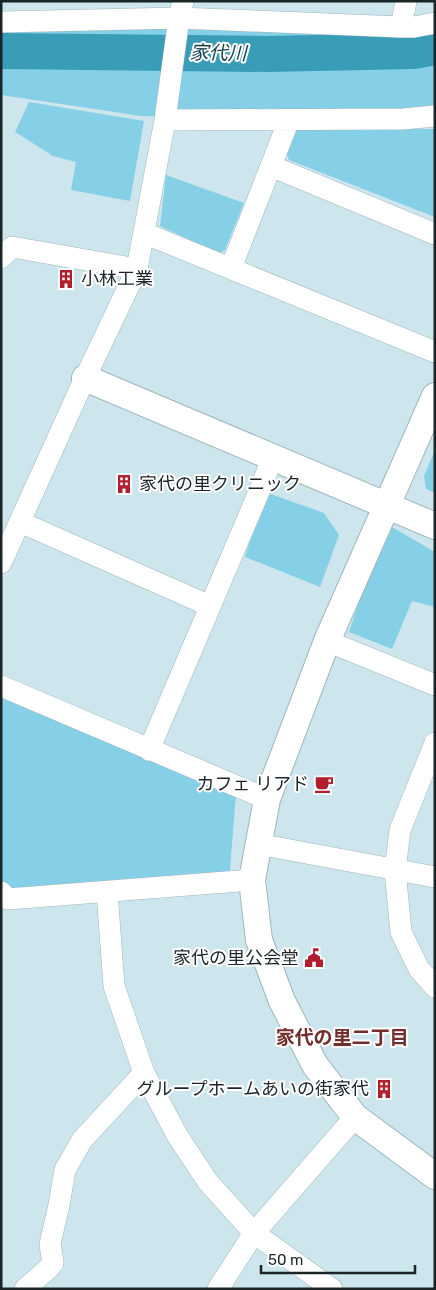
<svg xmlns="http://www.w3.org/2000/svg" width="436" height="1290" viewBox="0 0 436 1290" font-family="Rubik,'Noto Sans JP',sans-serif">
<rect width="100%" height="100%" fill="#cde5ed"/>
<path fill="#86d0e7" d="M 435,23 L 435,112 L 310,120 L 141,116 L 1,95 L 1,28 Z
M 29,102 L 144,121 L 130,201 L 71,190 L 76,162 L 53,156 L 15,132 Z
M 298,128 L 435,129 L 435,217 L 289,160 L 286,152 L 291,132 Z
M 166,175 L 244,203 L 225,250 L 219,254 L 160,226 Z
M 435,450 L 435,493 L 426,489 L 424,476 Z
M 265,492 L 324,513 L 339,535 L 320,587 L 245,557 Z
M 385,523 L 435,552 L 435,607 L 412,601 L 392,649 L 349,632 Z
M 1,692 L 236,794 L 229,882 L 1,892 Z"/>
<g fill="none" stroke-linecap="round" stroke-linejoin="round">
<path stroke="#3a9db8" stroke-width="36" d="M 1,51 L 267,54 L 414,51 L 435,47"/>
<g stroke="#9fb6bd" stroke-width="22">
<path id="minor" d="M 1,22 L 179,18 L 401,27 L 414,27 L 435,23
M 401,27 L 406,1
M 165,120 L 403,119 L 435,116
M 271,166 L 435,234
M 144,233 L 435,352
M 1,258 L 12,247 L 137,269
M 231,268 L 289,120
M 20,522 L 210,606
M 1,563 L 85,378 L 137,269 L 165,120 L 179,18 L 183,1
M 327,641 L 435,685
M 1,686 L 267,799
M 435,743 L 400,830 L 395,870 L 401,932 L 419,969 L 435,987
M 149,750 L 264,480 L 273,456
M 258,844 L 435,877
M 1,892 L 8,899 L 252,880
M 107,892 L 114,986 L 144,1073 L 177,1135 L 208,1182 L 254,1233 L 332,1289
M 25,1289 L 49,1268 L 53,1263 L 50,1244 L 59,1205 L 65,1170 L 82,1140 L 144,1073
M 218,1289 L 254,1233 L 355,1117"/>
</g>
<g stroke="#9fb6bd" stroke-width="28">
<path id="tertiary" d="M 85,378 L 435,526
M 435,396 L 327,641 L 267,799 L 252,880 L 259,940 L 282,1001 L 315,1065 L 355,1117 L 435,1176"/>
</g>
<use href="#minor" stroke="#fff" stroke-width="21"/>
<use href="#tertiary" stroke="#fff" stroke-width="26"/>
</g>
<defs>
<g id="building-bare" transform="scale(1.5)"><path d="M-4-6H4V6H1V3H-1V6H-4ZM-2.5-4.3h1.7v1.8h-1.7ZM.8-4.3h1.7v1.8H.8ZM-2.5-1h1.7V.8h-1.7ZM.8-1h1.7V.8H.8Z" fill="#b11e2d" stroke="#fff" stroke-width="2.5" paint-order="stroke"/></g>
<g id="cafe-bare" transform="scale(1.5)"><path d="M-5.5-4.5H6V0H3Q3 3.5 0 3.5H-2.5Q-5.5 3.5-5.5 0ZM3-3.2v2h1.7v-2ZM-6 4.5H4V6H-6Z" fill="#b11e2d" stroke="#fff" stroke-width="2.5" paint-order="stroke"/></g>
<g id="civic-bare" transform="scale(1.5)"><path d="M-.6-6.5H3V-4.5H.6V-3L4-1V1h2V6H-6V1h2V-1L-.6-3ZM-1.2 2.5V6h2.4V2.5Z" fill="#b11e2d" stroke="#fff" stroke-width="2.5" paint-order="stroke"/></g>
</defs>
<g fill-rule="evenodd">
<use href="#building-bare" x="66" y="279"/>
<use href="#building-bare" x="124" y="484"/>
<use href="#cafe-bare" x="324" y="784"/>
<use href="#civic-bare" x="314" y="958"/>
<use href="#building-bare" x="384" y="1089"/>
</g>
<g text-anchor="middle" dominant-baseline="central" stroke-width="4" stroke-linejoin="round" paint-order="stroke">
<g font-size="18" fill="#1b2427" stroke="#fff" text-anchor="end">
<text x="81" y="279" text-anchor="start">小林工業</text>
<text x="139" y="484" text-anchor="start">家代の里クリニック</text>
<text x="309" y="784">カフェ リアド</text>
<text x="299" y="958">家代の里公会堂</text>
<text x="369" y="1089">グループホームあいの街家代</text>
</g>
<g font-size="19" font-style="italic" fill="#123e4a" stroke="#fff">
<text transform="translate(218 53) rotate(1)">家代川</text>
</g>
<g font-size="19" font-weight="bold" fill="#732d2d" stroke="#fff">
<text x="342" y="1037">家代の里二丁目</text>
</g>
</g>
<rect width="436" height="1290" fill="none" stroke="#1b2427" stroke-width="5"/>
<path d="M261 1265v8h154v-8" fill="none" stroke="#1b2427" stroke-width="2.5"/>
<text x="268" y="1265" font-size="15" fill="#1b2427" stroke="#ffffff" stroke-width="4" paint-order="stroke">50 m</text>
</svg>
